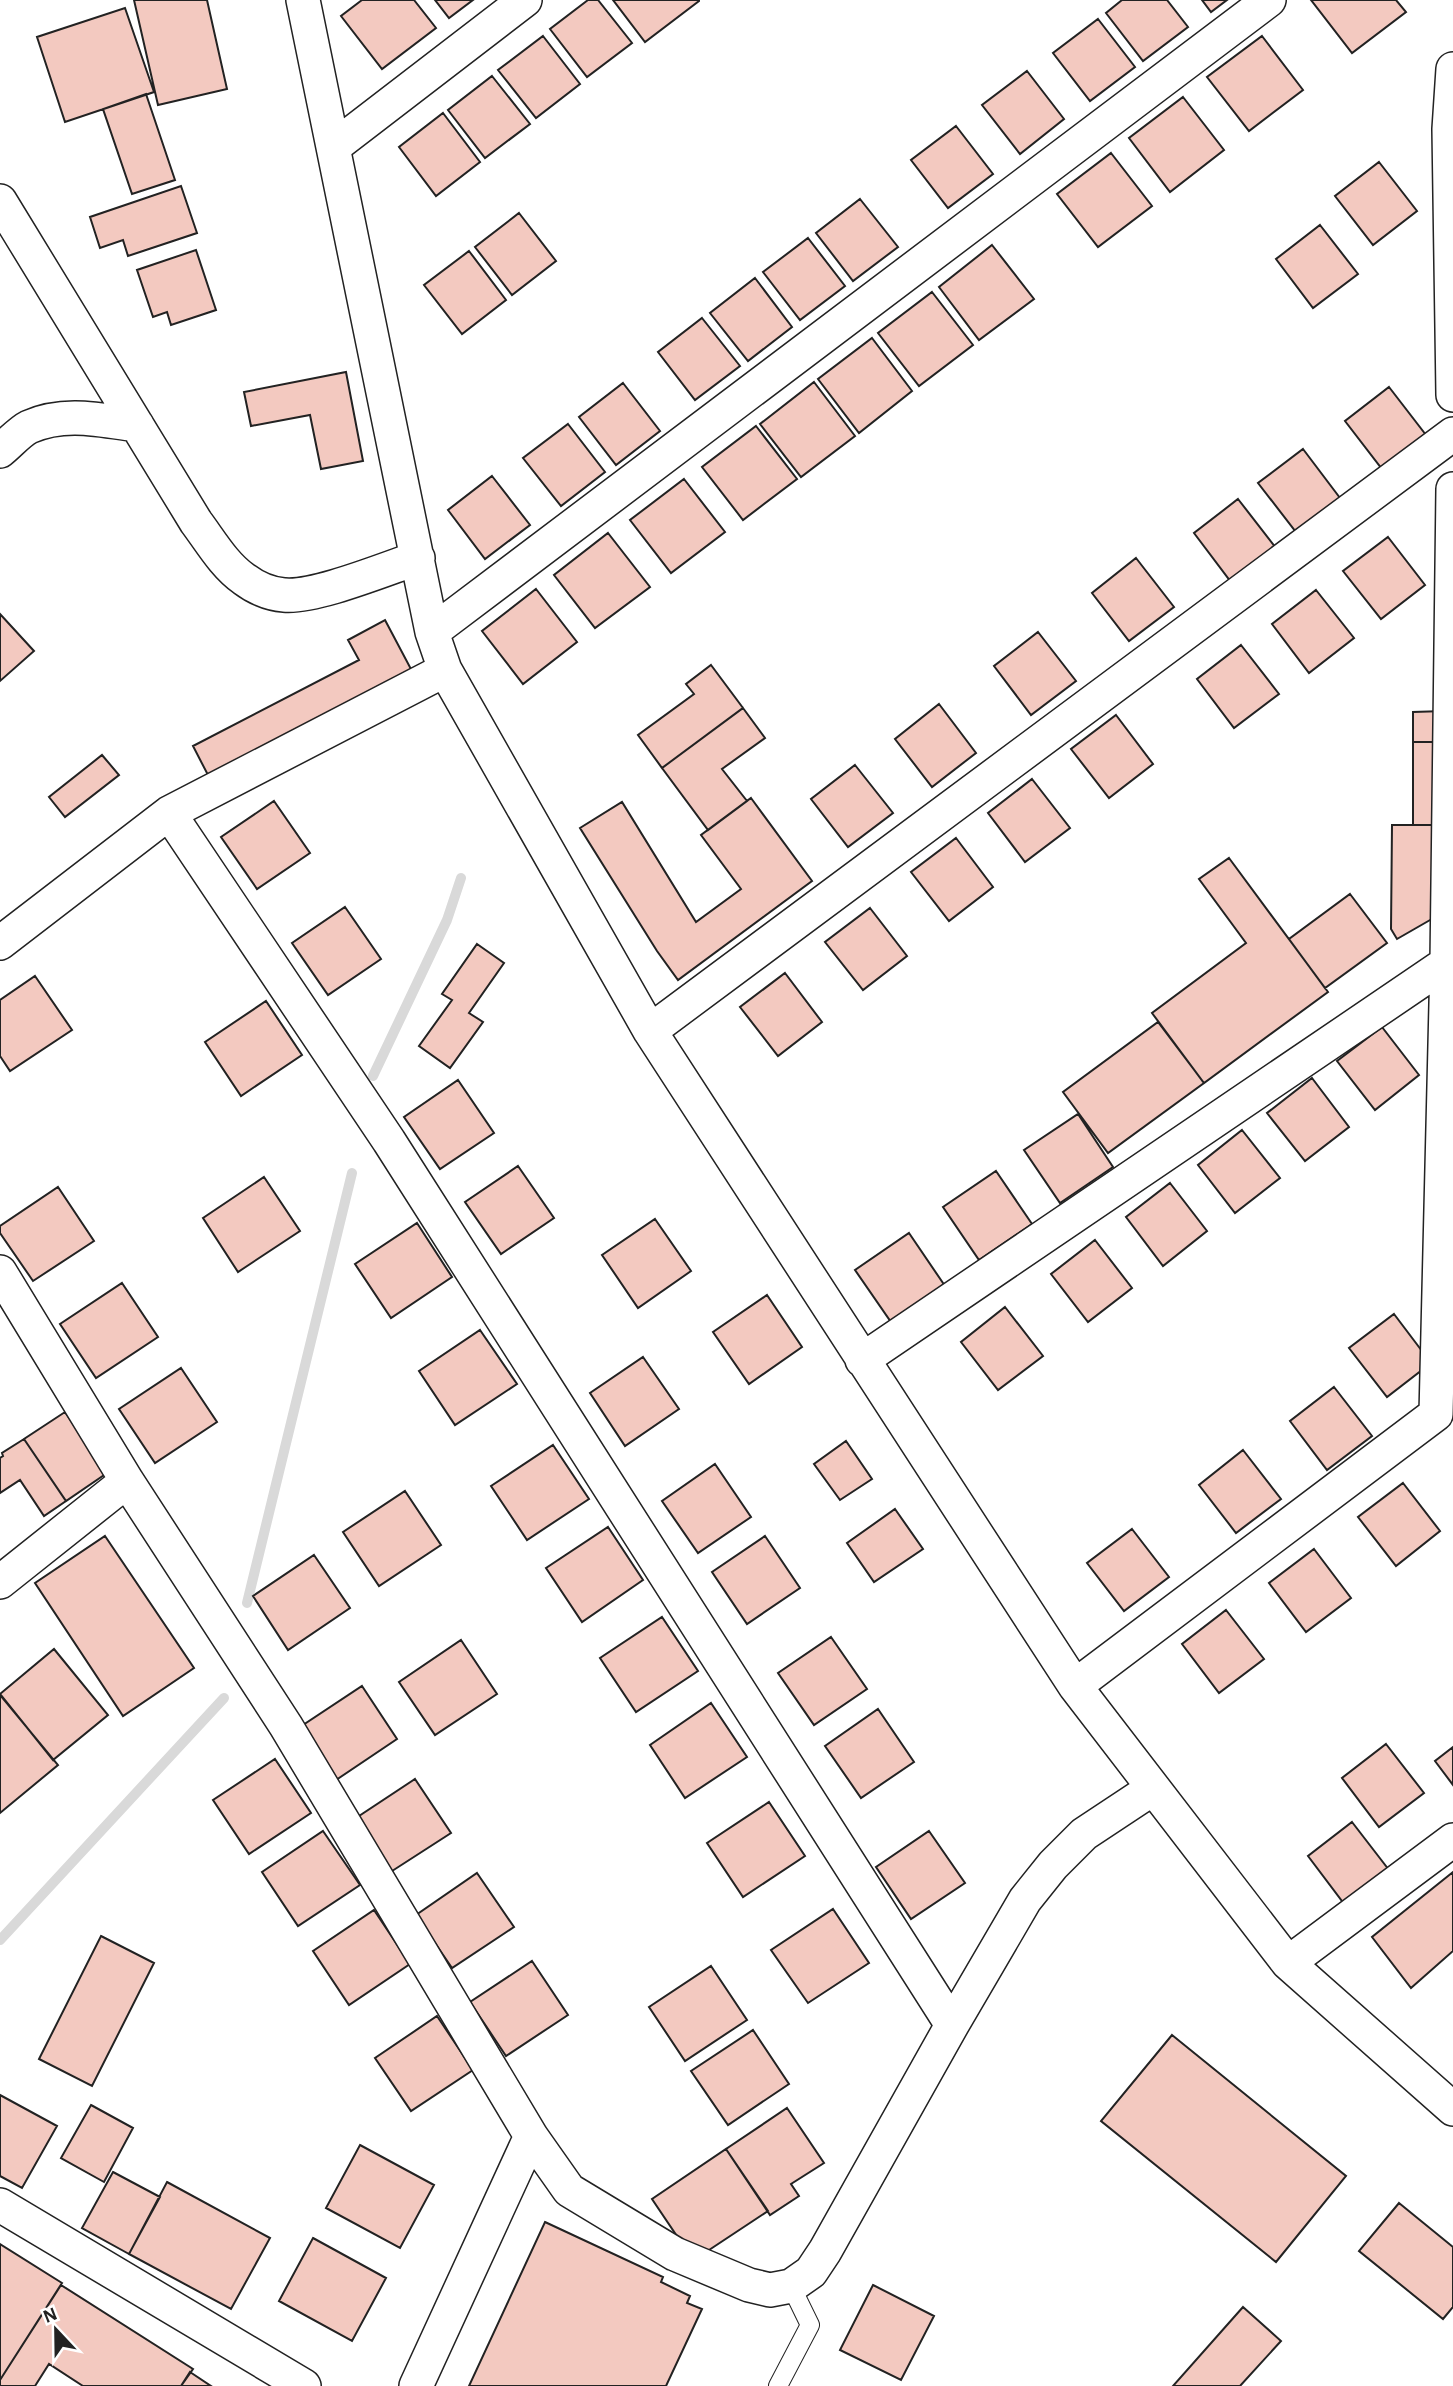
<svg xmlns="http://www.w3.org/2000/svg" width="1453" height="2386" viewBox="0 0 1453 2386" font-family="'Alegreya Sans',sans-serif">
<rect width="100%" height="100%" fill="#fff"/>
<g fill="none" stroke-linecap="round" stroke-linejoin="round">
<path stroke="#d9d9d9" stroke-width="10" d="M 373,1076 L 447,920 L 461,878
M 247,1603 L 352,1173
M 0,1940 L 224,1698"/>
</g>
<path fill="#f3c9c0" stroke="#222" stroke-width="2" d="M 134,0 L 207,0 L 227,89 L 158,105 Z
M 362,0 L 414,0 L 436,28 L 382,69 L 341,16 Z
M 435,0 L 473,0 L 449,18 Z
M 588,0 L 598,0 L 632,43 L 587,77 L 550,29 Z
M 613,0 L 699,0 L 699,1 L 645,42 Z
M 1122,0 L 1167,0 L 1188,27 L 1143,61 L 1106,13 Z
M 1202,0 L 1227,0 L 1211,12 Z
M 1311,0 L 1396,0 L 1406,12 L 1352,53 Z
M 125,8 L 154,92 L 65,122 L 37,37 Z
M 1098,19 L 1135,67 L 1090,101 L 1053,53 Z
M 543,36 L 580,84 L 536,118 L 498,70 Z
M 1262,36 L 1303,90 L 1249,131 L 1207,77 Z
M 1027,71 L 1064,119 L 1020,154 L 982,105 Z
M 492,76 L 530,124 L 485,158 L 448,110 Z
M 146,94 L 175,180 L 132,194 L 103,109 Z
M 1183,97 L 1224,150 L 1170,192 L 1129,138 Z
M 443,113 L 480,162 L 436,196 L 399,147 Z
M 956,126 L 993,174 L 948,208 L 911,160 Z
M 1111,153 L 1152,206 L 1098,247 L 1057,194 Z
M 1379,162 L 1417,211 L 1373,245 L 1335,196 Z
M 181,186 L 197,233 L 128,256 L 123,240 L 100,248 L 90,217 Z
M 860,199 L 898,247 L 853,281 L 816,233 Z
M 519,213 L 556,261 L 512,295 L 475,247 Z
M 1320,225 L 1358,274 L 1313,308 L 1276,259 Z
M 808,238 L 845,286 L 800,320 L 763,272 Z
M 992,245 L 1034,299 L 979,340 L 939,287 Z
M 196,250 L 216,310 L 171,325 L 167,312 L 153,317 L 137,270 Z
M 469,251 L 506,300 L 462,334 L 424,285 Z
M 755,278 L 792,327 L 748,361 L 710,313 Z
M 932,292 L 973,345 L 919,386 L 878,333 Z
M 702,318 L 740,366 L 695,400 L 658,352 Z
M 872,338 L 912,391 L 859,433 L 818,379 Z
M 346,372 L 363,461 L 321,469 L 310,415 L 251,426 L 244,392 Z
M 814,382 L 855,436 L 801,477 L 760,424 Z
M 623,383 L 660,431 L 616,465 L 579,417 Z
M 1389,387 L 1426,435 L 1382,469 L 1345,421 Z
M 568,424 L 605,472 L 561,506 L 523,458 Z
M 756,426 L 797,479 L 743,520 L 702,467 Z
M 1303,449 L 1340,498 L 1296,532 L 1258,483 Z
M 492,476 L 530,525 L 485,559 L 448,510 Z
M 684,479 L 725,532 L 671,573 L 630,520 Z
M 1238,499 L 1276,548 L 1231,582 L 1194,533 Z
M 608,533 L 650,587 L 595,628 L 554,575 Z
M 1388,537 L 1425,585 L 1381,619 L 1343,571 Z
M 1136,558 L 1174,607 L 1129,641 L 1092,593 Z
M 536,589 L 577,642 L 523,684 L 482,631 Z
M 1316,590 L 1354,638 L 1309,673 L 1272,624 Z
M 0,614 L 34,651 L 0,681 Z
M 385,620 L 412,671 L 209,777 L 193,746 L 359,660 L 348,640 Z
M 1038,632 L 1076,681 L 1031,715 L 994,666 Z
M 1241,645 L 1279,694 L 1234,728 L 1197,679 Z
M 711,665 L 743,708 L 662,768 L 638,735 L 694,694 L 686,684 Z
M 939,704 L 976,753 L 932,787 L 895,739 Z
M 743,708 L 765,738 L 722,769 L 747,801 L 708,830 L 662,768 Z
M 1444,711 L 1444,742 L 1413,742 L 1413,712 Z
M 1116,715 L 1153,764 L 1109,798 L 1071,749 Z
M 1413,742 L 1444,742 L 1445,825 L 1413,825 Z
M 102,755 L 119,775 L 65,817 L 49,797 Z
M 855,765 L 893,813 L 848,847 L 811,799 Z
M 1032,779 L 1070,828 L 1025,862 L 988,813 Z
M 751,798 L 812,881 L 678,980 L 657,951 L 580,828 L 622,802 L 696,922 L 741,889 L 701,835 Z
M 274,801 L 310,853 L 257,889 L 221,837 Z
M 1392,825 L 1445,825 L 1444,912 L 1397,939 L 1391,929 Z
M 956,838 L 993,887 L 949,921 L 911,872 Z
M 1229,858 L 1328,992 L 1204,1083 L 1152,1013 L 1246,943 L 1199,879 Z
M 1350,894 L 1387,943 L 1325,988 L 1289,939 Z
M 345,907 L 381,959 L 328,995 L 292,943 Z
M 870,908 L 907,956 L 863,990 L 825,942 Z
M 477,944 L 504,963 L 469,1013 L 483,1022 L 450,1068 L 419,1046 L 452,1000 L 442,994 Z
M 785,973 L 822,1022 L 778,1056 L 740,1007 Z
M 35,976 L 72,1030 L 10,1071 L 0,1056 L 0,1000 Z
M 266,1001 L 302,1055 L 241,1096 L 205,1042 Z
M 1158,1022 L 1204,1083 L 1108,1153 L 1063,1092 Z
M 1382,1027 L 1419,1075 L 1375,1110 L 1337,1061 Z
M 1312,1078 L 1349,1127 L 1305,1161 L 1267,1113 Z
M 458,1080 L 494,1133 L 440,1169 L 404,1117 Z
M 1078,1114 L 1113,1167 L 1060,1203 L 1024,1150 Z
M 1242,1130 L 1280,1178 L 1235,1213 L 1198,1165 Z
M 518,1166 L 554,1218 L 501,1254 L 465,1202 Z
M 996,1171 L 1032,1224 L 979,1260 L 943,1207 Z
M 264,1177 L 300,1231 L 238,1272 L 203,1218 Z
M 1170,1183 L 1207,1231 L 1163,1266 L 1126,1217 Z
M 58,1187 L 94,1241 L 33,1281 L 0,1233 L 0,1226 Z
M 655,1219 L 691,1271 L 638,1308 L 602,1255 Z
M 417,1223 L 452,1277 L 391,1318 L 355,1264 Z
M 909,1233 L 945,1286 L 891,1322 L 855,1270 Z
M 1095,1240 L 1132,1288 L 1088,1322 L 1051,1274 Z
M 122,1283 L 158,1337 L 96,1378 L 60,1324 Z
M 767,1295 L 802,1347 L 749,1384 L 713,1332 Z
M 1005,1307 L 1043,1356 L 998,1390 L 961,1342 Z
M 1394,1314 L 1431,1363 L 1387,1397 L 1349,1348 Z
M 480,1330 L 517,1384 L 455,1425 L 419,1371 Z
M 643,1357 L 679,1409 L 625,1446 L 590,1393 Z
M 181,1368 L 217,1422 L 155,1463 L 119,1409 Z
M 1334,1387 L 1372,1436 L 1327,1470 L 1290,1421 Z
M 65,1412 L 107,1473 L 66,1501 L 24,1439 Z
M 24,1439 L 66,1501 L 44,1516 L 20,1480 L 0,1493 L 0,1458 L 3,1456 L 2,1453 Z
M 846,1441 L 872,1479 L 840,1500 L 814,1464 Z
M 553,1445 L 589,1499 L 527,1540 L 491,1486 Z
M 1243,1450 L 1281,1499 L 1236,1533 L 1199,1485 Z
M 715,1464 L 751,1517 L 698,1553 L 662,1501 Z
M 1403,1483 L 1440,1531 L 1396,1566 L 1358,1517 Z
M 405,1491 L 441,1545 L 379,1586 L 343,1532 Z
M 895,1509 L 923,1549 L 874,1582 L 847,1543 Z
M 608,1527 L 643,1580 L 582,1622 L 546,1568 Z
M 1132,1529 L 1169,1577 L 1124,1611 L 1087,1563 Z
M 105,1536 L 194,1668 L 123,1716 L 35,1583 Z
M 765,1536 L 800,1588 L 747,1624 L 712,1572 Z
M 1314,1549 L 1351,1598 L 1306,1632 L 1269,1583 Z
M 314,1555 L 350,1608 L 288,1650 L 253,1596 Z
M 1226,1610 L 1264,1659 L 1219,1693 L 1182,1644 Z
M 662,1617 L 698,1671 L 636,1712 L 600,1658 Z
M 831,1637 L 867,1689 L 814,1725 L 778,1673 Z
M 461,1640 L 497,1694 L 435,1735 L 399,1682 Z
M 54,1649 L 108,1715 L 53,1760 L 0,1694 Z
M 362,1686 L 397,1739 L 336,1780 L 300,1727 Z
M 0,1695 L 58,1765 L 0,1813 Z
M 711,1703 L 747,1757 L 685,1798 L 650,1745 Z
M 878,1709 L 914,1762 L 861,1798 L 825,1746 Z
M 1386,1744 L 1424,1793 L 1379,1827 L 1342,1778 Z
M 1453,1747 L 1453,1785 L 1435,1761 Z
M 275,1759 L 311,1813 L 249,1854 L 213,1800 Z
M 415,1779 L 451,1833 L 389,1873 L 353,1820 Z
M 769,1802 L 805,1856 L 743,1897 L 707,1843 Z
M 1352,1822 L 1389,1870 L 1345,1905 L 1308,1856 Z
M 323,1831 L 360,1885 L 298,1926 L 262,1872 Z
M 929,1831 L 965,1883 L 911,1919 L 876,1867 Z
M 1453,1872 L 1453,1951 L 1411,1988 L 1372,1937 Z
M 477,1873 L 514,1927 L 452,1968 L 416,1915 Z
M 833,1909 L 869,1963 L 808,2003 L 771,1950 Z
M 374,1910 L 410,1964 L 349,2005 L 313,1951 Z
M 101,1936 L 154,1963 L 92,2086 L 39,2059 Z
M 532,1961 L 568,2015 L 506,2056 L 470,2002 Z
M 711,1966 L 747,2020 L 685,2061 L 649,2007 Z
M 437,2016 L 473,2070 L 411,2111 L 375,2058 Z
M 753,2030 L 789,2084 L 728,2125 L 691,2071 Z
M 1172,2035 L 1346,2176 L 1276,2262 L 1101,2121 Z
M 0,2095 L 57,2126 L 22,2188 L 0,2176 Z
M 91,2105 L 133,2128 L 104,2182 L 61,2158 Z
M 787,2108 L 824,2163 L 791,2184 L 799,2196 L 770,2215 L 726,2149 Z
M 360,2145 L 434,2185 L 400,2248 L 326,2208 Z
M 726,2149 L 768,2211 L 706,2252 L 685,2248 L 652,2199 Z
M 113,2172 L 160,2197 L 129,2254 L 82,2228 Z
M 167,2182 L 270,2238 L 231,2309 L 129,2254 Z
M 1399,2203 L 1453,2247 L 1453,2307 L 1443,2319 L 1359,2251 Z
M 545,2222 L 663,2277 L 661,2282 L 690,2296 L 687,2303 L 702,2309 L 666,2386 L 469,2386 Z
M 313,2238 L 386,2278 L 352,2341 L 279,2301 Z
M 0,2244 L 62,2283 L 0,2380 Z
M 61,2285 L 193,2369 L 181,2386 L 83,2386 L 49,2364 L 35,2386 L 0,2386 L 0,2380 Z
M 873,2285 L 934,2316 L 901,2380 L 840,2350 Z
M 1243,2307 L 1281,2341 L 1240,2386 L 1173,2386 Z
M 190,2372 L 211,2386 L 181,2386 Z"/>
<g fill="none" stroke-linecap="round" stroke-linejoin="round">
<g stroke="#222" stroke-width="20">
<path id="service" d="M 778,2386 L 810,2325 L 791,2286"/>
</g>
<g stroke="#222" stroke-width="36">
<path id="minor" d="M 303,0 L 432,632 L 445,670 L 650,1031 L 1075,1686 L 1288,1963 L 1453,2109
M 1453,69 L 1449,129 L 1453,395
M 335,146 L 525,0
M 0,201 L 196,522 C 211,542 224,565 244,579 C 256,588 270,594 284,595 C 315,598 385,569 418,558
M 0,451 C 9,444 19,432 29,427 C 64,411 101,420 137,425
M 432,632 L 1269,0
M 169,813 L 389,1141 L 952,2025
M 0,943 L 169,813 L 445,670
M 650,1031 L 1453,434
M 0,1272 L 127,1481 L 286,1726 L 531,2136 L 569,2190 L 675,2254 L 749,2285 L 770,2290 L 791,2286 L 811,2272 L 825,2251 L 952,2025 L 1025,1900 L 1053,1865 L 1084,1834 L 1152,1789
M 862,1360 L 1447,963
M 0,1582 L 127,1481
M 1075,1686 L 1436,1414 L 1447,963 L 1453,489
M 1288,1963 L 1453,1840
M 0,2205 L 304,2386
M 416,2386 L 531,2136"/>
</g>
<use href="#service" stroke="#fff" stroke-width="18"/>
<use href="#minor" stroke="#fff" stroke-width="33"/>
</g>
<g transform="translate(56 2330) rotate(338)" stroke="#ffffff" stroke-width="5" paint-order="stroke">
<path d="M0-5L12 26L0 18L-12 26Z" fill="#222222"/>
<text y="-10" font-size="19" font-weight="bold" text-anchor="middle" fill="#222222">N</text>
</g>
</svg>
